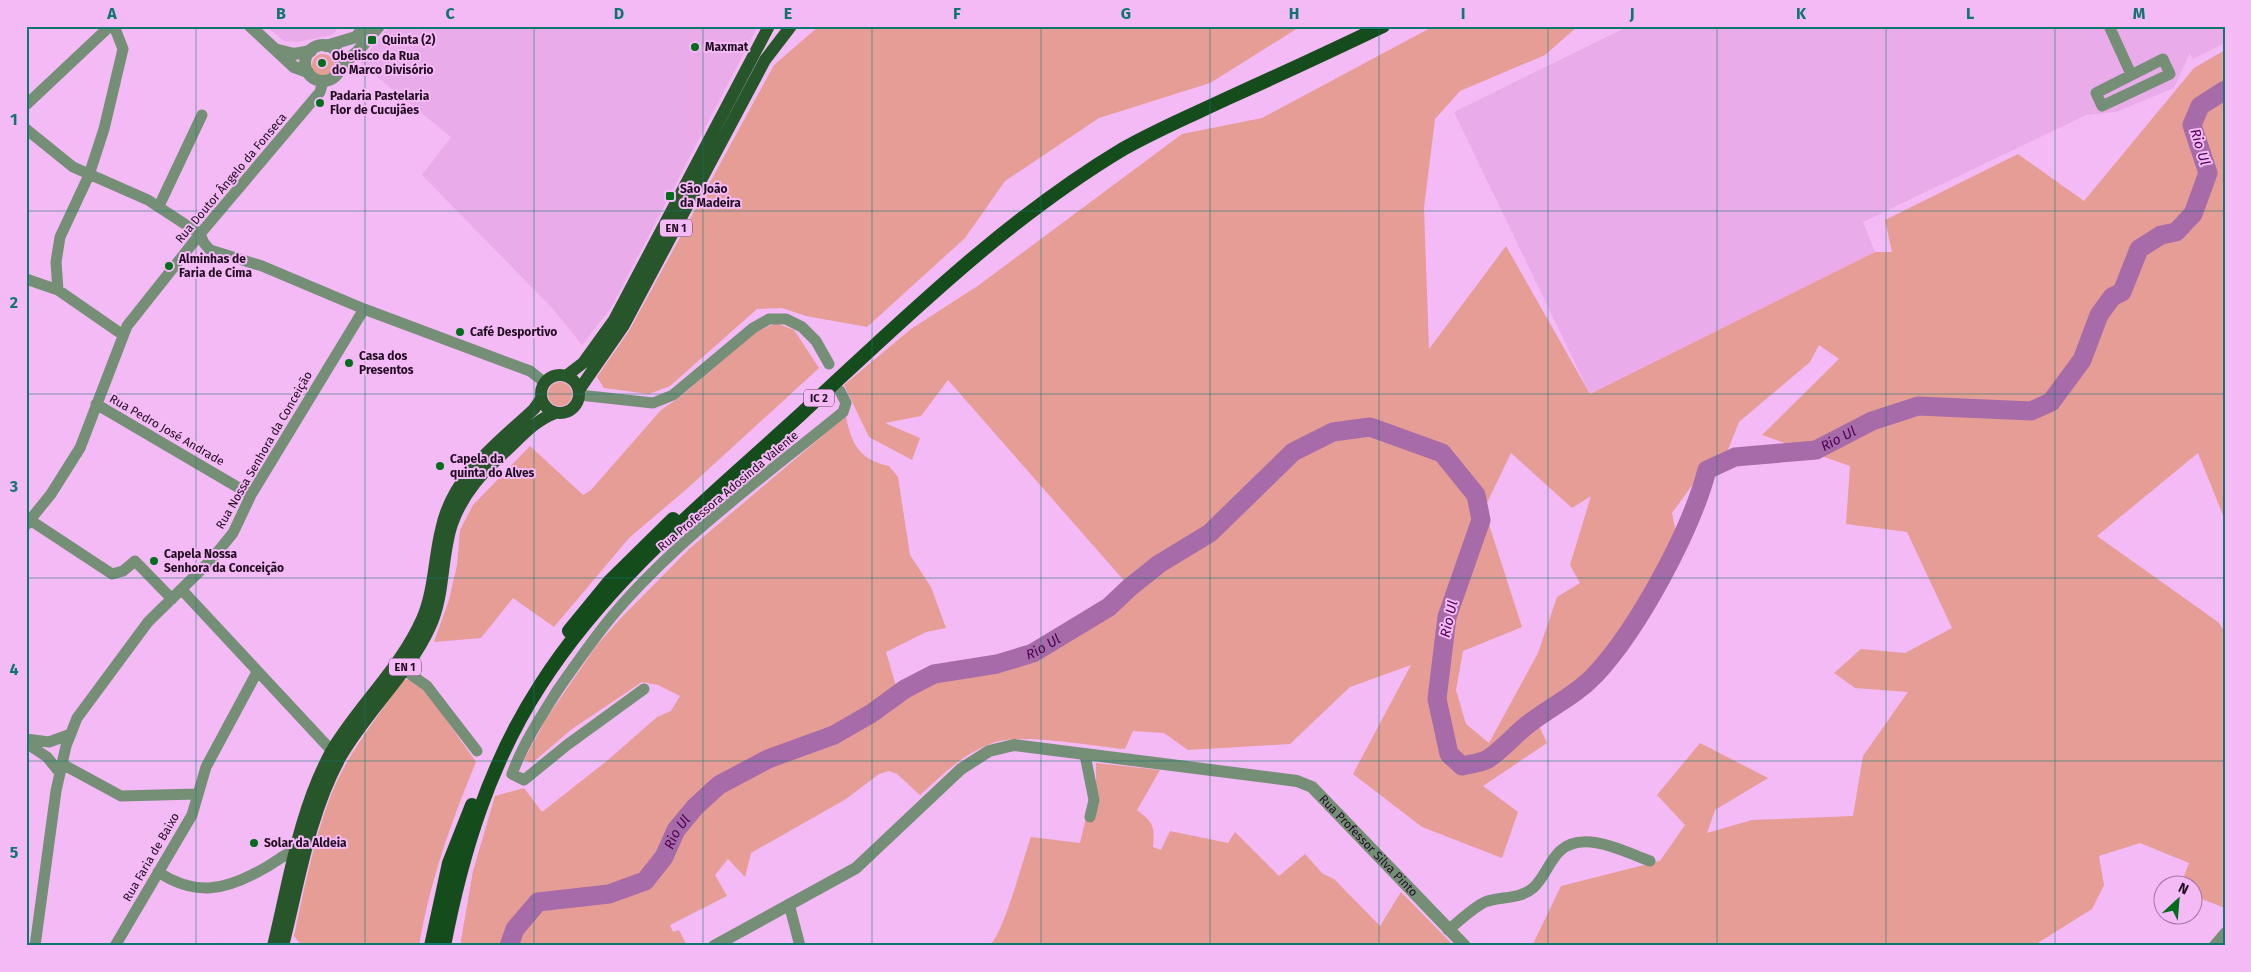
<svg xmlns="http://www.w3.org/2000/svg" width="2251" height="972" viewBox="0 0 2251 972" font-family="'Fira Sans',sans-serif">
<rect width="100%" height="100%" fill="#f4baf5"/>
<path fill="#eaabeb" d="M 266,26 L 340,26 L 332,35 L 298,42 L 284,41 Z
M 389,26 L 758,26 L 611,308 L 582,345 L 553,309 L 422,175 L 451,137 L 360,63 Z
M 1629,26 L 2225,26 L 2225,43 L 2193,59 L 2190,53 L 2174,88 L 2116,112 L 2086,115 L 1863,222 L 1875,252 L 1590,394 L 1454,112 Z"/>
<path fill="#e59d96" fill-rule="evenodd" d="M 819,26 L 1301,26 L 1210,83 L 1099,118 L 1005,181 L 965,238 L 867,327 L 806,316 L 782,308 L 757,309 L 670,386 L 649,394 L 604,388 L 597,377 L 629,331 L 774,65 Z
M 1434,26 L 1578,26 L 1545,55 L 1460,91 L 1435,119 L 1424,208 L 1429,349 L 1506,246 L 1590,394 L 1875,252 L 1892,252 L 1885,220 L 2018,154 L 2084,201 L 2194,68 L 2225,50 L 2225,520 L 2198,453 L 2097,536 L 2218,622 L 2225,632 L 2225,908 L 2194,896 L 2194,884 L 2181,884 L 2189,863 L 2140,843 L 2099,856 L 2104,885 L 2092,909 L 2033,946 L 1532,946 L 1561,886 L 1660,861 L 1685,825 L 1657,795 L 1700,743 L 1768,778 L 1715,810 L 1707,833 L 1752,820 L 1853,816 L 1863,756 L 1908,692 L 1855,688 L 1834,673 L 1861,649 L 1905,653 L 1952,628 L 1907,532 L 1846,524 L 1850,466 L 1762,435 L 1839,359 L 1819,345 L 1810,362 L 1739,422 L 1727,452 L 1706,466 L 1672,513 L 1677,538 C 1646,594 1616,652 1567,696 C 1557,704 1545,710 1535,717 L 1547,743 L 1483,786 L 1518,812 L 1502,858 L 1422,827 L 1353,774 L 1411,665 L 1350,687 L 1290,744 L 1188,750 L 1164,733 L 1133,731 L 1125,749 C 1091,746 1025,733 995,742 C 965,752 942,775 920,795 L 897,774 L 889,771 L 879,774 L 846,799 L 751,853 L 745,877 L 728,859 L 715,875 L 727,896 L 670,925 L 673,932 L 679,930 L 687,946 L 512,946 L 524,923 L 538,907 L 549,904 L 578,903 L 607,898 L 647,883 L 670,853 L 680,829 L 716,791 L 745,774 L 852,731 L 907,692 L 934,677 L 991,670 L 1028,659 L 1073,634 L 1134,592 L 948,380 L 921,416 L 885,423 L 920,438 L 912,460 L 869,437 L 844,385 L 911,329 L 979,285 L 1182,134 L 1262,118 ZM 1511,453 L 1572,508 L 1591,496 L 1570,565 L 1580,583 L 1557,597 L 1538,653 L 1489,743 L 1466,724 L 1456,690 L 1463,651 L 1522,627 L 1484,509 Z
M312 65a11 11 0 1 1 22 0a11 11 0 1 1-22 0Z
M 776,323 L 794,330 L 819,368 L 689,487 L 629,538 L 554,627 L 513,598 L 481,638 L 434,642 L 449,600 L 457,565 L 460,530 L 473,505 L 530,446 L 583,495 L 591,490 L 661,410 L 680,397 L 756,332 Z
M548 394a12 12 0 1 1 24 0a12 12 0 1 1-24 0Z
M 846,416 C 851,444 860,460 889,466 L 898,477 L 910,555 L 931,587 L 946,628 L 926,632 L 886,652 L 897,689 L 871,708 L 831,731 L 784,748 L 719,779 L 689,805 L 672,825 L 660,855 L 636,878 L 603,889 L 537,896 L 511,927 L 504,946 L 460,946 L 473,871 L 495,796 L 524,788 L 542,812 L 608,760 L 657,717 L 671,711 L 680,696 L 658,685 L 642,682 L 572,729 L 532,763 L 524,760 L 546,719 L 597,645 L 622,617 L 689,549 Z
M 404,679 L 416,682 L 431,698 L 476,762 C 451,822 430,881 419,946 L 302,946 L 294,936 C 304,890 314,839 331,795 C 348,752 378,717 404,679 Z
M 1096,763 L 1160,770 L 1137,810 C 1153,822 1155,826 1153,847 L 1161,850 L 1170,831 L 1228,843 L 1235,832 L 1279,876 L 1305,854 L 1323,874 L 1334,879 L 1380,926 L 1401,892 L 1454,946 L 989,946 C 1004,934 1023,858 1031,837 L 1080,843 L 1086,818 L 1096,809 Z"/>
<g fill="none" stroke-linecap="round" stroke-linejoin="round">
<path stroke="#a66ba8" stroke-width="19" id="s1" d="M 509,946 L 515,929 L 538,902 L 609,894 L 645,881 L 664,857 L 676,830 L 695,807 L 719,785 L 768,759 L 834,735 L 872,713 L 905,689 L 934,674 L 997,664 L 1033,653 L 1109,607 L 1129,588 L 1159,564 L 1210,533 L 1293,452 L 1333,432 L 1370,427 L 1442,453 L 1476,495 L 1481,520 L 1447,617 L 1437,699 L 1449,754 L 1462,766 C 1470,764 1481,763 1488,759 C 1503,749 1516,733 1531,722 C 1552,706 1576,695 1595,675 C 1638,629 1691,531 1707,470 L 1735,457 L 1816,450 L 1872,421 L 1918,406 L 2031,411 L 2051,402 L 2082,360 L 2099,315 L 2112,297 L 2122,292 L 2139,249 L 2161,235 L 2176,232 L 2193,214 L 2208,173 L 2192,125 L 2200,106 L 2225,90"/>
<path stroke="#758e76" stroke-width="11" d="M 2109,26 L 2131,74
M 2163,59 L 2170,74 L 2102,106 L 2096,93 Z
M 26,105 L 110,26
M 26,129 L 73,167 L 148,200 L 200,234
M 159,206 L 202,115
M 200,234 L 204,243 L 210,250 L 262,266 L 364,309 L 530,371 L 544,382
M 26,279 L 58,290 L 123,335
M 58,290 L 56,262 L 60,237 L 89,175 L 104,129 L 123,49 L 114,26
M 579,395 L 653,403 L 673,395 L 753,328 L 769,319 L 786,319 L 802,327 L 816,341 L 829,364
M 96,404 L 251,495
M 30,520 L 112,574 L 123,571 L 135,561 L 172,599
M 26,525 L 51,494 L 80,448 L 127,326 L 200,234 L 320,92 L 323,81
M 182,590 L 332,751
M 403,669 L 427,686 L 477,751
M 644,689 L 567,745 L 524,780 L 512,774 C 523,744 540,718 557,691 C 575,665 593,639 613,615 C 679,537 765,476 843,412 L 846,403 L 840,391
M 26,739 L 49,742 L 71,734
M 26,743 L 47,757 L 60,773
M 1085,755 L 1094,800 L 1090,817
M 62,764 L 121,796 L 197,794
M 158,872 C 196,897 226,890 263,869 C 276,862 286,852 301,849
M 789,904 L 800,946
M 1448,930 C 1460,921 1472,908 1485,902 C 1500,896 1519,900 1533,888 C 1544,879 1549,861 1560,851 C 1583,829 1625,852 1650,861
M 35,946 L 56,791 L 66,746 L 77,718 L 148,622 L 211,560 L 233,533 L 251,495 L 364,309
M 115,946 L 192,815 L 206,767 L 257,672
M 2214,946 L 2225,933"/>
<g stroke="#758e76" stroke-width="12">
<path d="M 250,26 L 294,67 L 308,72"/>
<circle cx="323" cy="63" r="18"/>
<path d="M 326,46 L 356,37 L 365,26"/>
<path d="M 278,50 L 294,54 L 311,51"/>
<path d="M 341,65 L 357,52 L 379,26"/>
<path id="s2" d="M 714,946 L 856,868 L 961,769 L 989,751 L 1014,745 L 1297,781 L 1312,787 L 1465,946"/>
</g>
<path stroke="#27562b" stroke-width="12" d="M541 394a19 19 0 1 1 38 0a19 19 0 1 1-38 0Z
M 566,376 L 583,363 L 614,320 L 769,26
M 579,390 L 624,325 L 765,60 L 791,26
M 273,946 C 289,881 299,809 332,750 C 359,705 401,667 422,619 C 434,592 434,558 441,530 C 452,475 496,445 534,409 L 541,399
M 283,946 C 299,883 309,815 340,758 C 366,712 408,675 430,627 C 445,595 441,557 452,524 C 463,493 484,471 508,449 C 523,435 536,420 555,413"/>
<path stroke="#144c1c" stroke-width="14" d="M 569,631 L 610,581 L 673,519
M 431,946 L 449,863 L 472,805
M 444,946 C 462,853 489,764 541,684 C 608,579 709,498 801,414 C 903,320 1003,221 1123,149 C 1156,130 1192,115 1228,98 C 1279,75 1331,51 1383,26"/>
</g>
<path fill="none" stroke="#0f766e" stroke-width="1" stroke-opacity="0.55" d="M 196,26 L 196,946M 365,26 L 365,946M 534,26 L 534,946M 703,26 L 703,946M 872,26 L 872,946M 1041,26 L 1041,946M 1210,26 L 1210,946M 1379,26 L 1379,946M 1548,26 L 1548,946M 1717,26 L 1717,946M 1886,26 L 1886,946M 2055,26 L 2055,946M 26,211 L 2225,211M 26,394 L 2225,394M 26,578 L 2225,578M 26,761 L 2225,761"/>
<g fill="#006c1c" stroke="#f4baf5" stroke-width="2">
<rect x="367" y="35" width="10" height="10" rx="2.5"/>
<circle cx="695" cy="47" r="5"/>
<circle cx="322" cy="63" r="5"/>
<circle cx="320" cy="103" r="5"/>
<rect x="665" y="191" width="10" height="10" rx="2.5"/>
<circle cx="169" cy="266" r="5"/>
<circle cx="460" cy="332" r="5"/>
<circle cx="349" cy="363" r="5"/>
<circle cx="440" cy="466" r="5"/>
<circle cx="154" cy="561" r="5"/>
<circle cx="254" cy="843" r="5"/>
</g>
<g text-anchor="middle" dominant-baseline="central" stroke-width="4" stroke-linejoin="round" paint-order="stroke">
<g fill="#f4baf5" stroke="#604061" stroke-width="1">
<rect x="660" y="219.5" width="32" height="17" rx="4"/>
<rect x="804" y="389.5" width="30" height="17" rx="4"/>
<rect x="389" y="658.5" width="32" height="17" rx="4"/>
</g>
<g font-size="11" font-weight="bold" fill="#210c22">
<text x="676" y="228">EN 1</text>
<text x="819" y="398">IC 2</text>
<text x="405" y="667">EN 1</text>
</g>
<g font-size="12" font-weight="bold" fill="#210c22" stroke="#f4baf5" text-anchor="start">
<text x="382" y="40">Quinta (2)</text>
<text x="705" y="47">Maxmat</text>
<text x="332" y="56">Obelisco da Rua<tspan x="332" dy="14">do Marco Divisório</tspan></text>
<text x="330" y="96">Padaria Pastelaria<tspan x="330" dy="14">Flor de Cucujães</tspan></text>
<text x="680" y="189">São João<tspan x="680" dy="14">da Madeira</tspan></text>
<text x="179" y="259">Alminhas de<tspan x="179" dy="14">Faria de Cima</tspan></text>
<text x="470" y="332">Café Desportivo</text>
<text x="359" y="356">Casa dos<tspan x="359" dy="14">Presentos</tspan></text>
<text x="450" y="459">Capela da<tspan x="450" dy="14">quinta do Alves</tspan></text>
<text x="164" y="554">Capela Nossa<tspan x="164" dy="14">Senhora da Conceição</tspan></text>
<text x="264" y="843">Solar da Aldeia</text>
</g>
<g font-size="12" fill="#210c22" stroke="#f4baf5">
<text transform="translate(231 178) rotate(-50)">Rua Doutor Ângelo da Fonseca</text>
<text transform="translate(167 430) rotate(30)">Rua Pedro José Andrade</text>
<text transform="translate(264 450) rotate(-60)">Rua Nossa Senhora da Conceição</text>
<text transform="translate(728 491) rotate(-40)">Rua Professora Adosinda Valente</text>
<text stroke="none"><textPath href="#s2" startOffset="748">Rua Professor Silva Pinto</textPath></text>
<text transform="translate(151 857) rotate(-60)">Rua Faria de Baixo</text>
</g>
<g font-size="14" font-style="italic" fill="#4e0053" stroke="#f4baf5">
<text transform="translate(2200 147) rotate(73)">Rio Ul</text>
<text stroke="none"><textPath href="#s1" startOffset="1994">Rio Ul</textPath></text>
<text transform="translate(1449 619) rotate(-77)">Rio Ul</text>
<text stroke="none"><textPath href="#s1" startOffset="642">Rio Ul</textPath></text>
<text stroke="none"><textPath href="#s1" startOffset="222">Rio Ul</textPath></text>
</g>
</g>
<rect width="2251" height="972" fill="none" stroke="#f4baf5" stroke-width="55"/>
<g transform="translate(2178 900) rotate(26)"><circle r="24" fill="#f4baf5" stroke="#a074a1"/>
<path d="M0-4L9 19L0 12L-9 19Z" fill="#006c1c"/>
<text y="-8" font-size="14" font-weight="bold" text-anchor="middle" fill="#210c22">N</text>
</g>
<rect x="28" y="28" width="2196" height="916" fill="none" stroke="#0f766e" stroke-width="2"/>
<g font-size="16" text-anchor="middle" font-weight="bold" fill="#0f766e">
<text x="112" y="19">A</text>
<text x="281" y="19">B</text>
<text x="450" y="19">C</text>
<text x="619" y="19">D</text>
<text x="788" y="19">E</text>
<text x="957" y="19">F</text>
<text x="1126" y="19">G</text>
<text x="1294" y="19">H</text>
<text x="1463" y="19">I</text>
<text x="1632" y="19">J</text>
<text x="1801" y="19">K</text>
<text x="1970" y="19">L</text>
<text x="2139" y="19">M</text>
<text x="14" y="125">1</text>
<text x="14" y="308">2</text>
<text x="14" y="492">3</text>
<text x="14" y="675">4</text>
<text x="14" y="858">5</text>
</g>
</svg>
